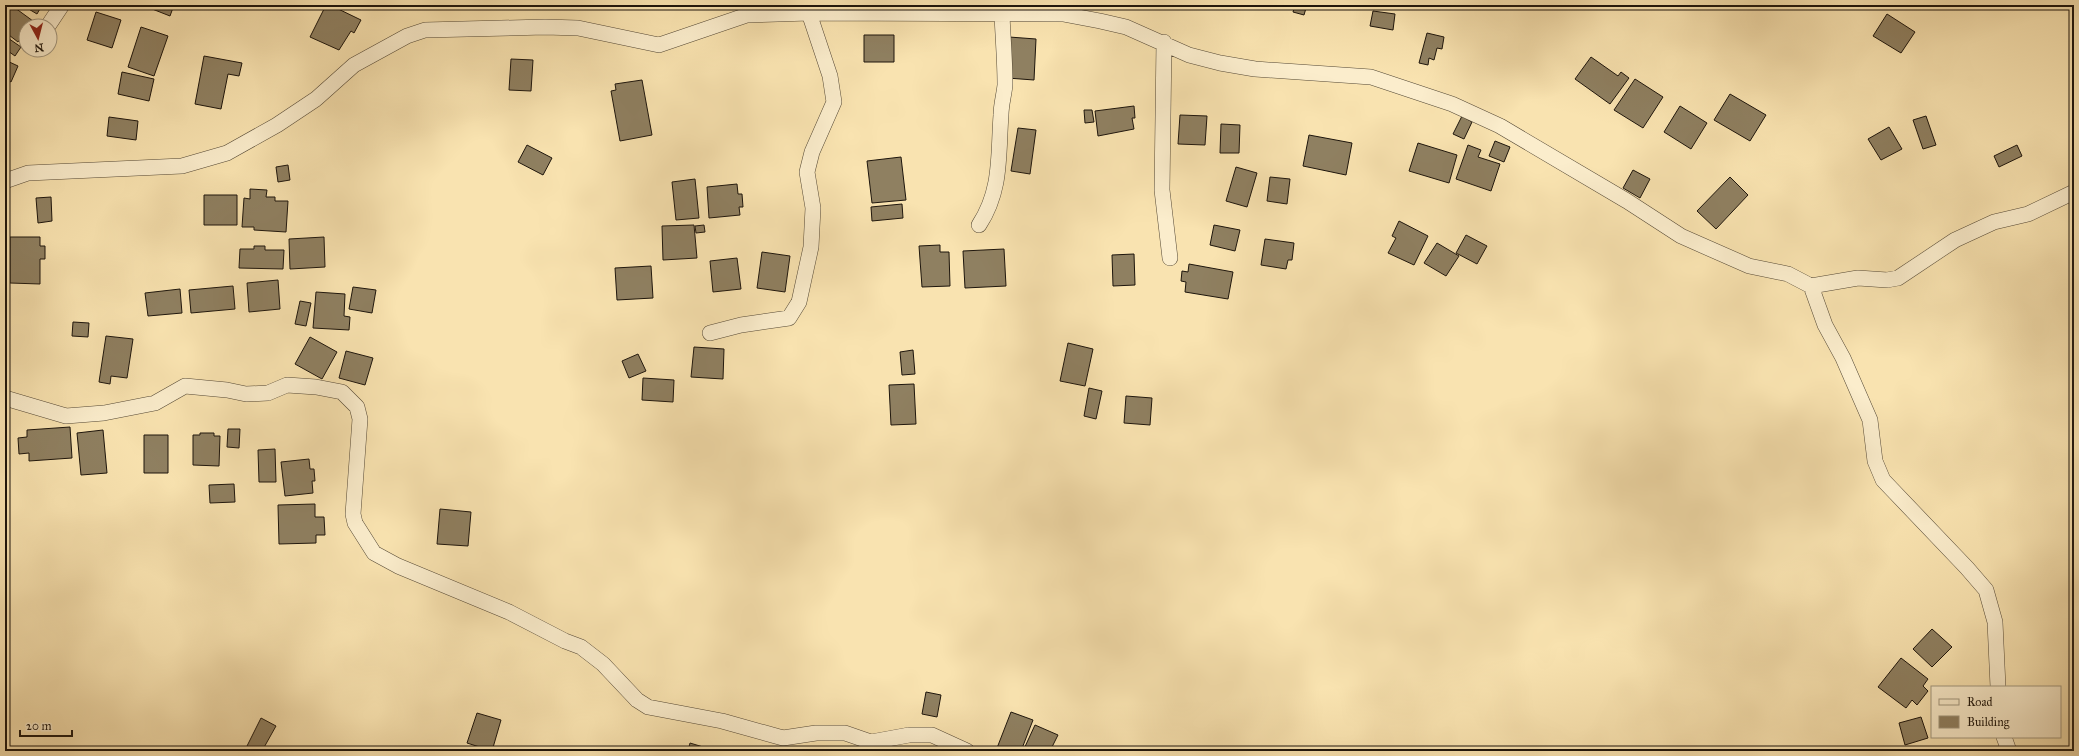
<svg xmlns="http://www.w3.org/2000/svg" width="2079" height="756" viewBox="0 0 2079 756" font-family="'IM FELL Great Primer',serif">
<rect width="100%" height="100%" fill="#f9e3b0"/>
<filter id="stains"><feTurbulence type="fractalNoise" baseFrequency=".005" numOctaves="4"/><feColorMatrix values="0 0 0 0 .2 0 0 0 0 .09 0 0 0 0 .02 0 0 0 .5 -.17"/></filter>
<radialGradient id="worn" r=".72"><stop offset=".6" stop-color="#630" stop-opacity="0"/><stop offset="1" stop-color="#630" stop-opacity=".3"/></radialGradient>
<path fill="#8f8061" stroke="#1d150c" d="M 5,5 L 11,5 L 33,21 L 30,26 L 26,26 L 26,31 L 18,42 L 5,32 Z
M 22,5 L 47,5 L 45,9 L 41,7 L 37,14 Z
M 142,5 L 174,5 L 170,16 Z
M 326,5 L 330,5 L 361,20 L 354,33 L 351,31 L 339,50 L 310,37 Z
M 1295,5 L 1313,5 L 1312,9 L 1306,8 L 1304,15 L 1293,12 Z
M 1373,11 L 1395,14 L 1393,30 L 1370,26 Z
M 96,12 L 121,20 L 112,48 L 87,40 Z
M 1887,14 L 1915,32 L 1901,53 L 1873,36 Z
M 141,27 L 168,36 L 154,76 L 128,67 Z
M 1427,33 L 1444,37 L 1442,49 L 1437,48 L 1434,60 L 1429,58 L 1428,65 L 1419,63 Z
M 864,35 L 894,35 L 894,62 L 864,62 Z
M 5,36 L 21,47 L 15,56 L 5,49 Z
M 1009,37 L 1036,39 L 1034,80 L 1007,78 Z
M 204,56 L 242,63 L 239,76 L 228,74 L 221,109 L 195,104 Z
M 1591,57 L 1618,76 L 1621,72 L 1629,78 L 1610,104 L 1575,79 Z
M 511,59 L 533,60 L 531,91 L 509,90 Z
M 5,60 L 18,66 L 11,82 L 6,79 L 5,82 Z
M 122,72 L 154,79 L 149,101 L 118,94 Z
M 1635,79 L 1663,97 L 1643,128 L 1614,110 Z
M 642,80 L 652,135 L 620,141 L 611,91 L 616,90 L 615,84 Z
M 1730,94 L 1766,115 L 1750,141 L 1714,120 Z
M 1134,106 L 1135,118 L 1132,118 L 1134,129 L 1098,136 L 1095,111 Z
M 1680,106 L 1707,123 L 1691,149 L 1664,132 Z
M 1084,110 L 1092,110 L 1094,122 L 1085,123 Z
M 1180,115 L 1207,116 L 1205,145 L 1178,144 Z
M 1462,116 L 1472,122 L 1464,139 L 1453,134 Z
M 1926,116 L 1936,145 L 1923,149 L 1913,120 Z
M 109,117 L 138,121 L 136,140 L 107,136 Z
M 1221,124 L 1240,125 L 1239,153 L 1220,153 Z
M 1889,127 L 1902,149 L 1881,160 L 1868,139 Z
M 1018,128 L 1036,130 L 1030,174 L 1011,171 Z
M 1309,135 L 1352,143 L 1346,175 L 1303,166 Z
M 1495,141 L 1510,147 L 1504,162 L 1489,156 Z
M 1418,143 L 1457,155 L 1449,183 L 1409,171 Z
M 527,145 L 552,158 L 543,175 L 518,162 Z
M 1468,145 L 1481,150 L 1478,157 L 1500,164 L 1491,191 L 1456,179 Z
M 2017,145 L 2022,156 L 1999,167 L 1994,156 Z
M 901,157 L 906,200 L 872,203 L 867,161 Z
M 288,165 L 290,180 L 278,182 L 276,167 Z
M 1236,167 L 1257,173 L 1247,207 L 1226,201 Z
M 1633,170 L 1650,179 L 1640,198 L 1623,188 Z
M 1270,177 L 1290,179 L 1287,204 L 1267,201 Z
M 1730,177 L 1748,195 L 1716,229 L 1697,211 Z
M 695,179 L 699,218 L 676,220 L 672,182 Z
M 737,184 L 738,194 L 742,194 L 743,207 L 739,207 L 740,215 L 709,218 L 707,187 Z
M 250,189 L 267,190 L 266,197 L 275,197 L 275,201 L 288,201 L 286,232 L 254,230 L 254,227 L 242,227 L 244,198 L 250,199 Z
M 204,195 L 237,195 L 237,225 L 204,225 Z
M 51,197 L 52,221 L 38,223 L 36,198 Z
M 902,204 L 903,218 L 872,221 L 871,207 Z
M 1399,221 L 1428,236 L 1414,265 L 1388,253 L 1396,238 L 1392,236 Z
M 694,225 L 697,258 L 663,260 L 662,226 Z
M 704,225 L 705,232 L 696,233 L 695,226 Z
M 1214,225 L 1240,230 L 1235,251 L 1210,245 Z
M 1466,235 L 1487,246 L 1477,264 L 1456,253 Z
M 10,237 L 40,237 L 40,246 L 45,246 L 45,259 L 40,259 L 40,284 L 10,283 Z
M 324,237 L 325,267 L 290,269 L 289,239 Z
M 1265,239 L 1294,243 L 1292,260 L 1288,260 L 1286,269 L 1261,265 Z
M 1437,243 L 1459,256 L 1446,276 L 1424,263 Z
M 940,245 L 940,252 L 949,252 L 950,286 L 922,287 L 919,246 Z
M 254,246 L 265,246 L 265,250 L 284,250 L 283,269 L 239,268 L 240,249 L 254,249 Z
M 1004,249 L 1006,286 L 965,288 L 963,251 Z
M 762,252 L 790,256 L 785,292 L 757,288 Z
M 1134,254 L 1135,285 L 1113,286 L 1112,255 Z
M 737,258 L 741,289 L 713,292 L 710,261 Z
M 1189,264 L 1233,272 L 1228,299 L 1185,292 L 1186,282 L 1181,281 L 1182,271 L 1188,272 Z
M 651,266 L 653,298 L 617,300 L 615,268 Z
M 278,280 L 280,309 L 249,312 L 247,283 Z
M 233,286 L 235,309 L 191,313 L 189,290 Z
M 353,287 L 376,290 L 372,313 L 349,309 Z
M 180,289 L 182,313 L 148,316 L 145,293 Z
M 316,292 L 345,294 L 344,316 L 350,317 L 349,330 L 313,328 Z
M 300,301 L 311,303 L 306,326 L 295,324 Z
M 73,322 L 89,323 L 88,337 L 72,336 Z
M 106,336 L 133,339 L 127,378 L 111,376 L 110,384 L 99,382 Z
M 310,337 L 337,352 L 322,379 L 295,364 Z
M 1068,343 L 1093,349 L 1085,386 L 1060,381 Z
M 694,347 L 724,349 L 723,379 L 691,377 Z
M 913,350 L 915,374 L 902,375 L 900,352 Z
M 346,351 L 373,358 L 365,385 L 339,378 Z
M 638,354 L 646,371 L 629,378 L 622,361 Z
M 643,378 L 674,380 L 673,402 L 642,400 Z
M 914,384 L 916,424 L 891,425 L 889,385 Z
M 1089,388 L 1102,391 L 1096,419 L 1084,416 Z
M 1126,396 L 1152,398 L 1150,425 L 1124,423 Z
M 70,427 L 72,458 L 29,461 L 29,453 L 19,454 L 18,438 L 27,437 L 27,430 Z
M 228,429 L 240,429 L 239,448 L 227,447 Z
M 103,430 L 107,473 L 81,475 L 77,433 Z
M 200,433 L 214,433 L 214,436 L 220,436 L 219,466 L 193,465 L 193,435 L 200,435 Z
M 144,435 L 168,435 L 168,473 L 144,473 Z
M 275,449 L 276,482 L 259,482 L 258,450 Z
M 309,459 L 310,469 L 314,469 L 315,481 L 312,481 L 313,493 L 285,496 L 281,462 Z
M 234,484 L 235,502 L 210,503 L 209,485 Z
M 315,504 L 315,517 L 324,517 L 325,535 L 316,535 L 316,543 L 279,544 L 278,505 Z
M 440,509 L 471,512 L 468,546 L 437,544 Z
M 1932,629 L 1952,647 L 1932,667 L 1913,649 Z
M 1901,658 L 1928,679 L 1923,686 L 1928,691 L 1917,705 L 1912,700 L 1906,708 L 1878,687 Z
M 926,692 L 941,695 L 937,717 L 922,714 Z
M 1011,712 L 1033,720 L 1021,751 L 1005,751 L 997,748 Z
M 477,713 L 501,720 L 492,751 L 467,743 Z
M 1921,717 L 1928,738 L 1905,745 L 1899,723 Z
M 261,718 L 276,726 L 262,751 L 257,751 L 247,746 Z
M 1035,725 L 1058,735 L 1050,751 L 1023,751 Z
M 690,743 L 713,750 L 712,751 L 688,751 Z"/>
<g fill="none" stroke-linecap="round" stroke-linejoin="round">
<g stroke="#544835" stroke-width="16">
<path id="street" d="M 48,26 L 62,5
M 1164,42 L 1162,190 L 1170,258
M 5,181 L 28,173 L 182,166 L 227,153 L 277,125 L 316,99 L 354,65 L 407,36 L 425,30 L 545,27 L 578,28 L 659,45 L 747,15 L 809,13 L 1063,14 L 1100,21 L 1126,27 L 1189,55 L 1220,63 L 1255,69 L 1371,77 L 1452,104 L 1500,126 L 1627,201 L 1681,236 L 1749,266 L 1788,274 L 1811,286 L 1858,278 L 1887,280 L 1898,278 L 1955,240 L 1994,222 L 2028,214 L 2074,192
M 979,225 C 1002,190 998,155 1001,115 C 1001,105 1004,95 1005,85 C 1005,61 1003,38 1002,15
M 1811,286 L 1825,325 L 1843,358 L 1870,420 L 1875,461 L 1883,480 L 1967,568 L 1986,590 L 1995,622 L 1998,687
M 710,333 L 741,325 L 789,318 L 799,302 L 811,247 L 813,208 L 807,172 L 812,152 L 834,102 L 830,76 L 809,13
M 5,398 L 66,416 L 104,413 L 155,403 L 185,386 L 227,390 L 246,394 L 268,393 L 287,385 L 316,387 L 342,392 L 357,407 L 360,419 L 353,514 L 355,523 L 374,553 L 398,566 L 509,612 L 565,641 L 581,647 L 603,664 L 637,700 L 648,707 L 722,721 L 783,738 L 816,733 L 845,733 L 871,742 L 909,735 L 932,735 L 967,751
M 2004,737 L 2009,751"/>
</g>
<use href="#street" stroke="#fbedcc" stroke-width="15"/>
</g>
<rect width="2079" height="756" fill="none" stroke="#f9e3b0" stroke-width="20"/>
<rect x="6" y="6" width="2067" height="744" fill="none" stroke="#1d150c" stroke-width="2"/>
<rect x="10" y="10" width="2059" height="736" fill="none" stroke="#1d150c"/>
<rect x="1931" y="686" width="130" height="52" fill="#fbedcc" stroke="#a2977f"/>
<rect x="1939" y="699" width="20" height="6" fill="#fbedcc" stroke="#a2977f"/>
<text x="1967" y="706" font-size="12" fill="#1d150c">Road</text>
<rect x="1939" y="716" width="20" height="12" fill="#8f8061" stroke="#a2977f"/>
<text x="1967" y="726" font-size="12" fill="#1d150c">Building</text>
<g transform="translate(38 38) rotate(173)"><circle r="19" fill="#fbedcc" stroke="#a2977f"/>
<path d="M0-3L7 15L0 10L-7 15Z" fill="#8f2418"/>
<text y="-6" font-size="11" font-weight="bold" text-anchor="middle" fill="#1d150c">N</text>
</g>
<path d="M20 730v6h52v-6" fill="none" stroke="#1d150c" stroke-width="2"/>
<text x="26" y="730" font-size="12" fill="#1d150c" stroke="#fbedcc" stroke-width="3" paint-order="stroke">20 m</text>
<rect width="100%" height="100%" filter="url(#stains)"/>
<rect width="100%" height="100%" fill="url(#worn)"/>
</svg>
